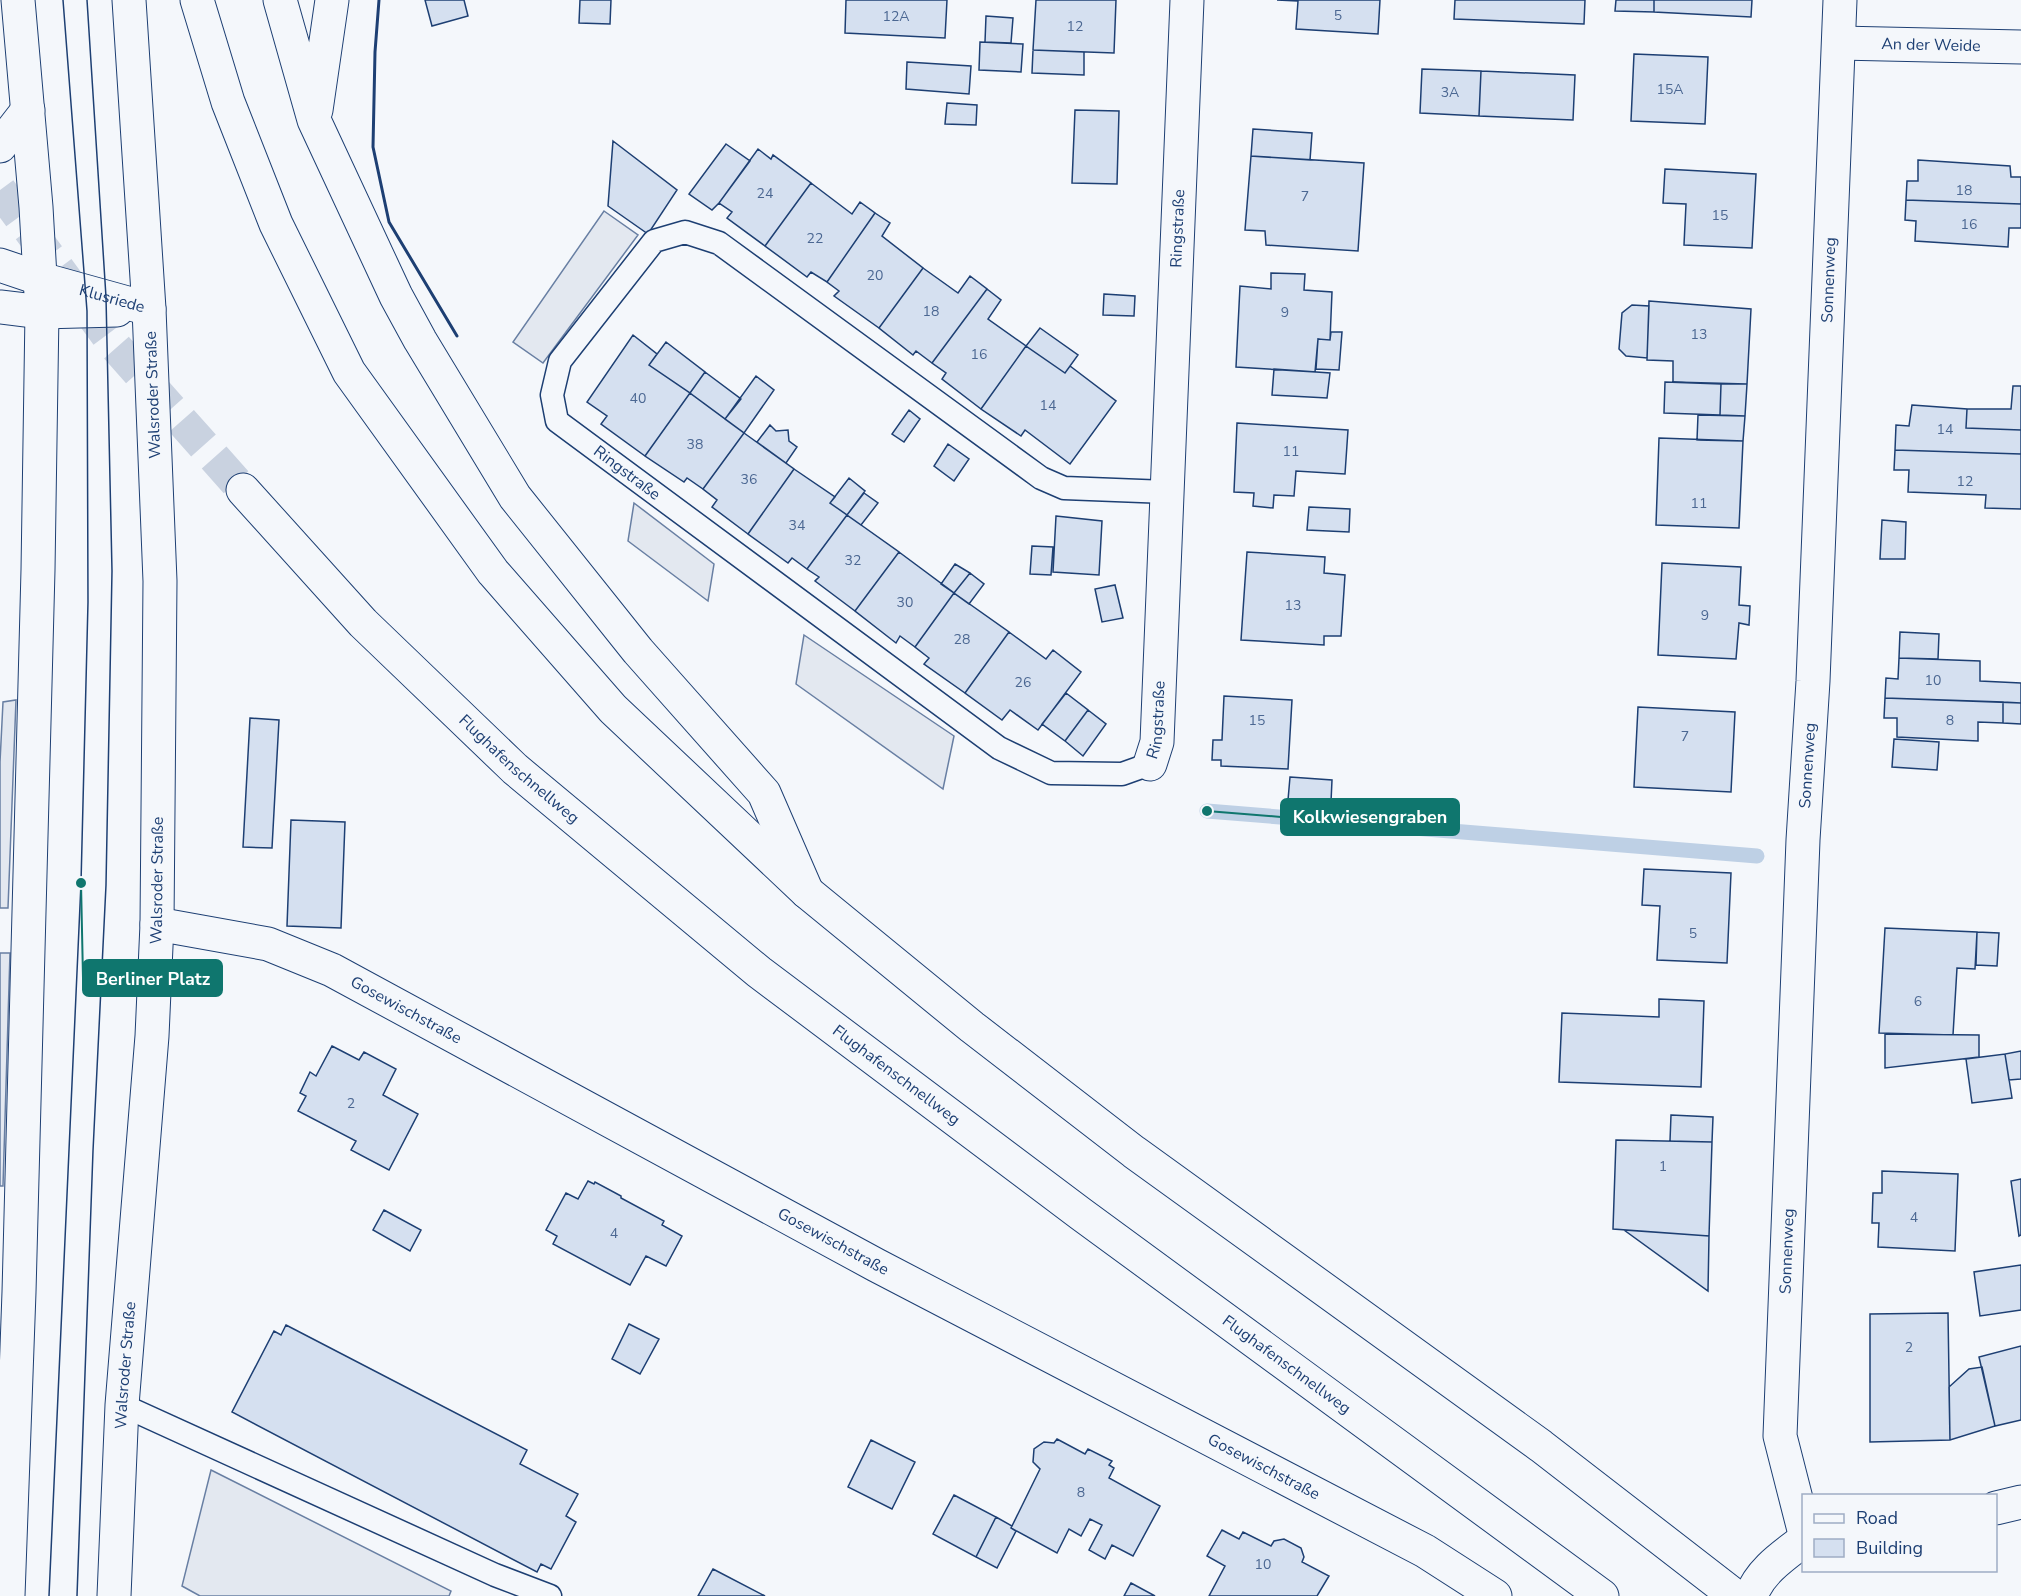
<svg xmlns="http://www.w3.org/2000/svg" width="2021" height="1596" viewBox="0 0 2021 1596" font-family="'Nunito Sans',sans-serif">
<rect width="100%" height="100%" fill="#f4f7fb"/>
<path fill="#e3e8f0" stroke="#687fa3" stroke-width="1.5" d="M 604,211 L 638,235 L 543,363 L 513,342 Z
M 634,503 L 714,564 L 708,601 L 628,541 Z
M 804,635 L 954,736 L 943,789 L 796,684 Z
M 16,700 L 8,908 L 0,908 L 0,762 L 3,702 Z
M 0,953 L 10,953 L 3,1186 L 0,1186 Z
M 211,1470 L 451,1591 L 449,1596 L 200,1596 L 182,1586 Z"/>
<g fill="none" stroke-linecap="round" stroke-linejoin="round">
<path stroke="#bed0e5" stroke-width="15" d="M 1207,811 L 1757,856"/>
</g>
<path fill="#d5e0f0" stroke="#1d3f73" stroke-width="1.5" d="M 425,0 L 464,0 L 468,16 L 432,26 Z
M 580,0 L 611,0 L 610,24 L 579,23 Z
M 846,0 L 947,0 L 945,38 L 845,33 Z
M 1116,0 L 1114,53 L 1033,50 L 1036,0 Z
M 1277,0 L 1380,0 L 1378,34 L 1296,29 L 1298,1 Z
M 1455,0 L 1585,0 L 1584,24 L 1454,19 Z
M 1616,0 L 1654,0 L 1654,12 L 1615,11 Z
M 1654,0 L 1752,0 L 1751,17 L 1654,12 Z
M 986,16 L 1013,18 L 1011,43 L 985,42 Z
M 980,42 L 1023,44 L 1021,72 L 979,70 Z
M 1033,50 L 1084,52 L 1084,75 L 1032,73 Z
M 1634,54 L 1708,57 L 1705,124 L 1631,121 Z
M 907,62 L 971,66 L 969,94 L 906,89 Z
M 1422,69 L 1481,71 L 1479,116 L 1420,113 Z
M 1481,71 L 1575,75 L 1573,120 L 1479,116 Z
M 947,103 L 977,105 L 976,125 L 945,124 Z
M 1075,110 L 1119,111 L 1117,184 L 1072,183 Z
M 1253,129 L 1312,133 L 1310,160 L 1251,156 Z
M 613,141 L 677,190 L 648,234 L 608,206 Z
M 726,144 L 750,161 L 719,203 L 712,210 L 689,194 Z
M 758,149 L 771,159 L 773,155 L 811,183 L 765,246 L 727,218 L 732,212 L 719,203 Z
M 1251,156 L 1364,163 L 1358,251 L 1266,245 L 1265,231 L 1245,230 Z
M 1918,160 L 2010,166 L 2011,177 L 2021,177 L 2021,204 L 1906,200 L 1907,181 L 1918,181 Z
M 1665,169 L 1756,174 L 1752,248 L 1684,245 L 1686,204 L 1663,203 Z
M 811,183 L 852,214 L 860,202 L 875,213 L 827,282 L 811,272 L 807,277 L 765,246 Z
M 1906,200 L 2021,204 L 2021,228 L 2009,228 L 2008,247 L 1915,241 L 1916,221 L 1905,220 Z
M 875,213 L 890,223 L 882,236 L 923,268 L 879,328 L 834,296 L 839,291 L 827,282 Z
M 923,268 L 958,293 L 970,276 L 987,289 L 932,363 L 916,351 L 913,355 L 879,328 Z
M 1271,273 L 1305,274 L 1304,290 L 1332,292 L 1330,340 L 1318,339 L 1315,372 L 1236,367 L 1240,286 L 1271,289 Z
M 987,289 L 1001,300 L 988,319 L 1026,346 L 981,409 L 942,379 L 946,373 L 932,363 Z
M 1104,294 L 1135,296 L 1134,316 L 1103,315 Z
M 1649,301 L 1751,309 L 1747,384 L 1673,382 L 1673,361 L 1647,360 Z
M 1632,305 L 1649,306 L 1647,358 L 1626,356 L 1619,349 L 1622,313 Z
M 1040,328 L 1078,355 L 1065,373 L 1026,346 Z
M 1331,332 L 1342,332 L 1339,370 L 1316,369 L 1318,339 L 1330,340 Z
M 633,335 L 657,354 L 649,365 L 690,393 L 645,456 L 601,424 L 607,416 L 587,402 Z
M 666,342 L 705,372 L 690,393 L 649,365 Z
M 1026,346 L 1065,373 L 1070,366 L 1116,401 L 1070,464 L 1025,430 L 1021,436 L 981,409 Z
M 1274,369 L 1330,373 L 1327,398 L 1272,395 Z
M 705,372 L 741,399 L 725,419 L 690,393 Z
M 756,376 L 774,390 L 744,433 L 725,419 Z
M 1665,382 L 1721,384 L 1720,415 L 1664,413 Z
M 1721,384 L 1747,384 L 1745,416 L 1720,415 Z
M 2013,386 L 2021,386 L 2021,430 L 1966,428 L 1967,409 L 2011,409 Z
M 690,393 L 744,433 L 703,489 L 687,478 L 684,482 L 645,456 Z
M 1912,405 L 1967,409 L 1966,428 L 2021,430 L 2021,454 L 1895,450 L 1896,425 L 1909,426 Z
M 909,410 L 920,419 L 904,442 L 892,434 Z
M 1698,415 L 1745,416 L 1743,441 L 1697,440 Z
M 1237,423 L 1348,430 L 1345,474 L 1296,471 L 1294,496 L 1274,495 L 1273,508 L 1253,506 L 1254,493 L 1234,492 Z
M 770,425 L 776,431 L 788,430 L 789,441 L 797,447 L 786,463 L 757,442 Z
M 744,433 L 794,469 L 748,534 L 712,507 L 717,500 L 703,489 Z
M 1659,438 L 1743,441 L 1739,528 L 1656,525 Z
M 948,444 L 969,459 L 954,481 L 934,466 Z
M 1895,450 L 2021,454 L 2021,509 L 1985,508 L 1986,495 L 1908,492 L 1909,470 L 1894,470 Z
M 794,469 L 835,497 L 830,503 L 847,515 L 807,569 L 792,558 L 788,563 L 748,534 Z
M 849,478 L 865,491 L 847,515 L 830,503 Z
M 864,493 L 878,503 L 861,525 L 847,515 Z
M 1309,507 L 1350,509 L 1349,532 L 1307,530 Z
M 847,515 L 899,552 L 855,611 L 815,581 L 819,577 L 807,569 Z
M 1056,516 L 1102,521 L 1099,575 L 1053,572 Z
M 1882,520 L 1906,522 L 1905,559 L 1880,559 Z
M 1032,546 L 1053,547 L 1051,575 L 1030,574 Z
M 899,552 L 954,593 L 915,647 L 900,636 L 896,643 L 855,611 Z
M 1247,552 L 1325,557 L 1324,573 L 1345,575 L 1341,636 L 1324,636 L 1324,645 L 1241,640 Z
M 1662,563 L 1741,567 L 1739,605 L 1750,606 L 1749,625 L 1739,623 L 1736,659 L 1658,655 Z
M 955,564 L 970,573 L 954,593 L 941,584 Z
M 970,573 L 984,584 L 969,604 L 954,593 Z
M 1115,585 L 1123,618 L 1102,622 L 1095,589 Z
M 954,593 L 1009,632 L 965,693 L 924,664 L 929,658 L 915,647 Z
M 1009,632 L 1046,659 L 1053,650 L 1081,672 L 1038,730 L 1010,710 L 1002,720 L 965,693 Z
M 1900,632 L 1939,634 L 1938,659 L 1899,658 Z
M 1899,658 L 1980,661 L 1980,681 L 2021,683 L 2021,703 L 1885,698 L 1886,678 L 1898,679 Z
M 1066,693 L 1088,710 L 1065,741 L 1042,724 Z
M 1224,696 L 1292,700 L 1288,769 L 1221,766 L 1221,760 L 1212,760 L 1213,740 L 1222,740 Z
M 1885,698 L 2003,702 L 2003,723 L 1978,722 L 1978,741 L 1897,737 L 1897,718 L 1884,718 Z
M 2003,702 L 2021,703 L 2021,724 L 2003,723 Z
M 1638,707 L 1735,712 L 1731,792 L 1634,787 Z
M 1088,710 L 1106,724 L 1083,756 L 1065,741 Z
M 250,718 L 279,720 L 272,848 L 243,847 Z
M 1894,739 L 1939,742 L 1937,770 L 1892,767 Z
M 1290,777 L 1332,780 L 1331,802 L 1288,800 Z
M 291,820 L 345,822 L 341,928 L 287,926 Z
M 1644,869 L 1731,873 L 1727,963 L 1657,960 L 1660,906 L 1642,905 Z
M 1885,928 L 1977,932 L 1975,969 L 1957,968 L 1953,1035 L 1879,1033 Z
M 1977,932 L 1999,933 L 1997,966 L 1976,965 Z
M 1659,999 L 1704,1001 L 1701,1087 L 1559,1082 L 1562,1013 L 1659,1017 Z
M 1885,1034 L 1979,1035 L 1979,1057 L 1885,1068 Z
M 332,1046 L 359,1060 L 364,1052 L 396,1069 L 383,1095 L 418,1114 L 389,1170 L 351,1150 L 356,1141 L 298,1111 L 306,1096 L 300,1093 L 310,1072 L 316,1076 Z
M 2021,1051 L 2021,1079 L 2009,1080 L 2005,1054 Z
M 2005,1054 L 2012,1098 L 1972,1103 L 1966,1059 Z
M 1671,1115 L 1713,1117 L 1712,1142 L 1670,1141 Z
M 1616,1140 L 1712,1142 L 1709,1236 L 1613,1229 Z
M 1882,1171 L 1958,1174 L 1955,1251 L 1878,1247 L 1879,1223 L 1872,1223 L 1873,1193 L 1882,1193 Z
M 2021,1179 L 2021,1235 L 2019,1236 L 2011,1181 Z
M 588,1181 L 594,1184 L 595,1182 L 621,1196 L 621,1198 L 664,1221 L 662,1225 L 682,1236 L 666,1266 L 646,1256 L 630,1285 L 553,1244 L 557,1236 L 546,1230 L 566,1193 L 578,1199 Z
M 384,1210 L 421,1230 L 410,1251 L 373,1230 Z
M 1624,1230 L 1709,1236 L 1708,1291 Z
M 2021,1265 L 2021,1310 L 1980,1316 L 1974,1272 Z
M 1948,1313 L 1950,1440 L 1870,1442 L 1870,1314 Z
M 629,1324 L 659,1339 L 640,1374 L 612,1359 Z
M 286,1325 L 527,1450 L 520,1464 L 578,1494 L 566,1516 L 576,1522 L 551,1569 L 541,1564 L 537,1572 L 232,1412 L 274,1331 L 281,1335 Z
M 2021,1346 L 2021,1420 L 1995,1426 L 1979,1357 Z
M 1982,1367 L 1995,1426 L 1950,1440 L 1949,1387 L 1969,1369 Z
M 1057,1439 L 1085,1454 L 1088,1449 L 1112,1461 L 1109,1465 L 1114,1468 L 1109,1478 L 1160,1506 L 1133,1556 L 1112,1545 L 1105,1559 L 1089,1550 L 1102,1525 L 1090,1519 L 1081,1536 L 1069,1529 L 1057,1553 L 1011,1528 L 1040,1469 L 1033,1462 L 1034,1449 L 1044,1442 L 1054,1443 Z
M 871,1440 L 915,1462 L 892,1509 L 848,1487 Z
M 954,1495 L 996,1517 L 976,1557 L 933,1534 Z
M 996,1517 L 1012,1526 L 1011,1528 L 1016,1531 L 997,1568 L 976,1557 Z
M 1222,1530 L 1239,1539 L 1243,1532 L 1271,1546 L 1274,1541 L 1284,1539 L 1301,1548 L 1304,1557 L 1302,1562 L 1329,1576 L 1317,1596 L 1209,1596 L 1225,1566 L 1207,1556 Z
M 713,1569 L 765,1596 L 698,1596 Z
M 1131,1583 L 1155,1596 L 1124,1596 Z"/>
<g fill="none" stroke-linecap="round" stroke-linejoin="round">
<path stroke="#c9d2e0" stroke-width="33" stroke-dasharray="33 16" stroke-linecap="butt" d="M 0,190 L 115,346 L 243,490"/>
<g stroke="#1d3f73" stroke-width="25">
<path id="service" d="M 1150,764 L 1122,774 L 1051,773 L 999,748 L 557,421 L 552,395 L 560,361 L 654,241 L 685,232 L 719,243 L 1041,478 L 1064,488 L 1167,492
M 122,1405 L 495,1575 L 550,1596"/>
</g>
<g stroke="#1d3f73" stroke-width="35">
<g id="minor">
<path id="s1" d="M 1839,43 L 2021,47"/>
<path d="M 0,146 L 28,110"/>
<path id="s2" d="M 0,265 L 41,279 L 149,309"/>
<path d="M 0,307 L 42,312 L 117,310"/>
<path id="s3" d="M 1150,764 L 1157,742 L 1187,0"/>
<path id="s4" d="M 157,924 L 268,944 L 332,970 L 876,1265 L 1425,1551 L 1495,1596"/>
<path d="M 1996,1508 L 2021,1502"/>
<path id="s5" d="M 1804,1530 L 1780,1436 L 1803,840 L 1813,681 L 1840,0"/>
<path d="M 1751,1596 C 1760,1571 1783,1556 1804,1540"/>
</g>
</g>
<g stroke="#1d3f73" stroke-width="35">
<g id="secondary">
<path d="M 8,1596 L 19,1292 L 38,570 L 42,312 L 36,207 L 18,0"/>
<path id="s6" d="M 114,1596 L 122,1405 L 152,1036 L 157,924 L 160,581 L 149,309 L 129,0"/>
</g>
</g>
<g stroke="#1d3f73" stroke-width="35">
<g id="trunk">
<path d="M 197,0 L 228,102 L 276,224 L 349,372 L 493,572 L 613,709 L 807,892 L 972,1027 L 1134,1152 L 1541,1446 L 1735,1596"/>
<path id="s7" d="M 243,490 L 363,623 L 515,769 L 759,972 L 1081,1214 L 1602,1596"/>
</g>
</g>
<g stroke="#1d3f73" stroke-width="35">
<path id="motorway" d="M 280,0 L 314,120 L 396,296 L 420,340 L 515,497 L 638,651 L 764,793 L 807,892
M 316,110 L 332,0"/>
</g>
<use href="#service" stroke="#f4f7fb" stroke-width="22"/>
<use href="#minor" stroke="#f4f7fb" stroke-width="33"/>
<use href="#secondary" stroke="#f4f7fb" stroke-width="33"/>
<use href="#trunk" stroke="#f4f7fb" stroke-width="33"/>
<use href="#motorway" stroke="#f4f7fb" stroke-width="33"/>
<path stroke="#1d3f73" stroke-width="1.5" d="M 49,1596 L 81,883 L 88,602 L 87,311 L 63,0
M 77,1596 L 93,1151 L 106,885 L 112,571 L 106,297 L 87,0"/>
<path stroke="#1d3f73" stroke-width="3" d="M 379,0 L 375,52 L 373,147 L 389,222 L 457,336"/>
</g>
<g text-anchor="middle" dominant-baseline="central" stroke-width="4.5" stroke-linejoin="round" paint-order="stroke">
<g font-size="14" fill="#4b6792">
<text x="1338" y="15">5</text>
<text x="896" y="16">12A</text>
<text x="1075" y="26">12</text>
<text x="1670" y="89">15A</text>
<text x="1450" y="92">3A</text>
<text x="1964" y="190">18</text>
<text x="765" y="193">24</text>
<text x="1305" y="196">7</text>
<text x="1720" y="215">15</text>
<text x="1969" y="224">16</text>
<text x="815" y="238">22</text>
<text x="875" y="275">20</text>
<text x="931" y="311">18</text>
<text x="1285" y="312">9</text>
<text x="1699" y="334">13</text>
<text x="979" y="354">16</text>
<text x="638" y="398">40</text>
<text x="1048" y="405">14</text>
<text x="1945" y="429">14</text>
<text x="695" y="444">38</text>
<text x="1291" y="451">11</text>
<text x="749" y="479">36</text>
<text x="1965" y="481">12</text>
<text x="1699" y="503">11</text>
<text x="797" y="525">34</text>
<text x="853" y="560">32</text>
<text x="905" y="602">30</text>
<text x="1293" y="605">13</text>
<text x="1705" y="615">9</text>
<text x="962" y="639">28</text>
<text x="1933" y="680">10</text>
<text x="1023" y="682">26</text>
<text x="1257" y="720">15</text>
<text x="1950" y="720">8</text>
<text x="1685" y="736">7</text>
<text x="1693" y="933">5</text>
<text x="1918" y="1001">6</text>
<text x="351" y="1103">2</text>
<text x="1663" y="1166">1</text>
<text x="1914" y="1217">4</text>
<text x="614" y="1233">4</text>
<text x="1909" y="1347">2</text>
<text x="1081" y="1492">8</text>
<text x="1263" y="1564">10</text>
</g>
<g font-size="16" fill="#1d3f73" stroke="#f4f7fb">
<text stroke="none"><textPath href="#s1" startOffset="92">An der Weide</textPath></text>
<text stroke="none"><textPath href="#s3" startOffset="537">Ringstraße</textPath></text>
<text stroke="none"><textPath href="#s5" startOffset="1254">Sonnenweg</textPath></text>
<text stroke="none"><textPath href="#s2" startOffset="117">Klusriede</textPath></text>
<text transform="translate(153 395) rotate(-92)">Walsroder Straße</text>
<text transform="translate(627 473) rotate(37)">Ringstraße</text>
<text stroke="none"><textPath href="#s3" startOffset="45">Ringstraße</textPath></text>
<text stroke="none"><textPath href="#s5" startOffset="768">Sonnenweg</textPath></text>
<text stroke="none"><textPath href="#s7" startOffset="393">Flughafenschnellweg</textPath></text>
<text stroke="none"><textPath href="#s6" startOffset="717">Walsroder Straße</textPath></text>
<text stroke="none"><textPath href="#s4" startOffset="266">Gosewischstraße</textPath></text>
<text stroke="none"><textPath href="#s7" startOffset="879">Flughafenschnellweg</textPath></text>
<text stroke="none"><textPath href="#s4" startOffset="752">Gosewischstraße</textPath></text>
<text stroke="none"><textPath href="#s5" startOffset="282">Sonnenweg</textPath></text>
<text stroke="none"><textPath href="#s7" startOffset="1365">Flughafenschnellweg</textPath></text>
<text stroke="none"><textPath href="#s6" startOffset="231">Walsroder Straße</textPath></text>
<text stroke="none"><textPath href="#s4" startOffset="1238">Gosewischstraße</textPath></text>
</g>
</g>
<path fill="none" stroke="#0f766e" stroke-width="2" d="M1207 811L1281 817M81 883L83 978"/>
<g fill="#0f766e" stroke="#f4f7fb" stroke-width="2">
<circle cx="1207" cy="811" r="6"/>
<circle cx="81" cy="883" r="6"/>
</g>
<g fill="#0f766e" stroke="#0f766e" stroke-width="2">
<rect x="1281" y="799" width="178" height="36" rx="6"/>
<rect x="83" y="960" width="139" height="36" rx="6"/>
</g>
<g font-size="18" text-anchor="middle" font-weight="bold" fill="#fff">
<text x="1370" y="823">Kolkwiesengraben</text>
<text x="153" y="985">Berliner Platz</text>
</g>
<rect x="1802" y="1494" width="195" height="78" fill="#f4f7fb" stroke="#9eadc5" stroke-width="1.5"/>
<rect x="1814" y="1514" width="30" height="9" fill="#f4f7fb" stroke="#9eadc5" stroke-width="1.5"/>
<text x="1856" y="1524" font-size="18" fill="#1d3f73">Road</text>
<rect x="1814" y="1539" width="30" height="18" fill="#d5e0f0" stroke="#9eadc5" stroke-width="1.5"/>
<text x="1856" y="1554" font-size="18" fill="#1d3f73">Building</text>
</svg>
